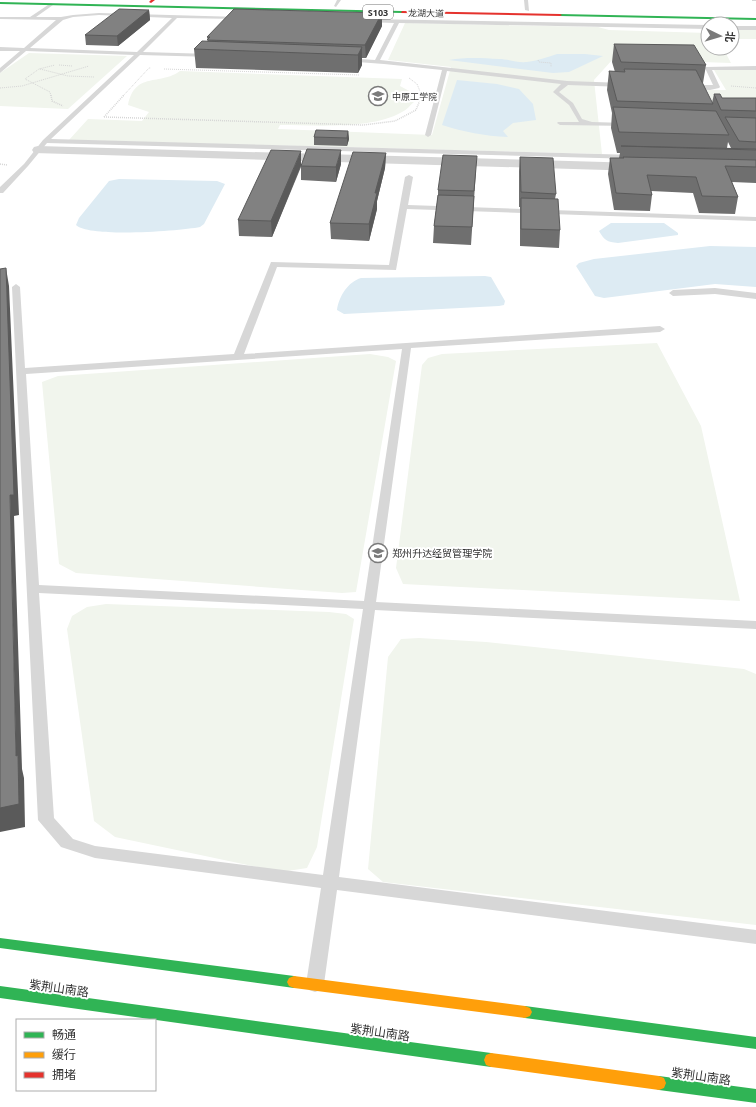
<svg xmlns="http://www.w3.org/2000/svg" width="756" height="1107" viewBox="0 0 756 1107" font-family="'Open Sans','Noto Sans SC',sans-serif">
<rect width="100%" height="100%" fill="#fff"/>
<path fill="#f1f5ed" d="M 405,23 L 598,27 L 609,30 L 708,33 L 708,48 L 723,48 L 731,63 L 613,59 L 594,80 L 602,154 L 69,140 L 88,119 L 142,121 L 149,112 L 128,105 C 135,71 160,86 180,71 L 402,79 L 400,86 L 413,93 L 414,102 C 410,105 407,110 402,112 C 371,130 315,125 280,125 L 278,129 L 432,135 L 451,67 L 388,60 Z
M 732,30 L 756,30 L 756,39 L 732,39 Z
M 29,53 L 127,56 L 68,109 L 0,106 L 0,73 Z
M 714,70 L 756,70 L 756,104 L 713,103 L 707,90 L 726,90 Z
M 657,343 L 701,426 L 740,601 L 403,584 L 396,568 L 422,365 L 428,358 L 442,354 Z
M 370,354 L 388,357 L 396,361 L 356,592 L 342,593 L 76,573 L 59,564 L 42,382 L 58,376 Z
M 106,604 L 329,612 L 346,614 L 354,619 L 317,847 L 307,868 L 281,872 L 115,837 L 94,821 L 67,629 L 72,616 L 87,607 Z
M 419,638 L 486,642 L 744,669 L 756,674 L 756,925 L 383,882 L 368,869 L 388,657 L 401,639 Z"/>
<path fill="#ddebf3" d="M 557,54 L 585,54 L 603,56 L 569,72 L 553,73 L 449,60 C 465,57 483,58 499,59 C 508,59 517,63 527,62 C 537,61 547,57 557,54 Z
M 457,80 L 497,84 L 519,89 L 533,104 L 536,120 L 513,123 L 503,131 L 508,137 C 484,136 464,132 442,125 Z
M 119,179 L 217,181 L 225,184 L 204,224 L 200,227 C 180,231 89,238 76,225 L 79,218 L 109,181 Z
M 611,223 L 664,223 L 678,233 L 678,235 L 618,243 C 607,242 604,240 599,231 Z
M 710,246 L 756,247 L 756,287 L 715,284 L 604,298 L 595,296 L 576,266 L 579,263 L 594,259 Z
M 485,276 L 491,277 L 505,301 L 504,305 L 499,306 L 344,314 L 337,310 C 339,296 348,282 361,278 Z"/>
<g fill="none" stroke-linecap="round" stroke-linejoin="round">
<path stroke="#d6d6d6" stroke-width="1" stroke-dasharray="1 1" stroke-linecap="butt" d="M 538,60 L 539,62 L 551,63 L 551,67
M 59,65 L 72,66
M 40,69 L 68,76 L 94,77
M 164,69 L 359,75
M 409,78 L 417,84 L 422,96
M 731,86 L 756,88
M 0,88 L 22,86 L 89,66
M 51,96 L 50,92 L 25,79 L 39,69 L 55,65
M 123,96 L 149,68 L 151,68"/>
<path stroke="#d6d6d6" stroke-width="1.5" stroke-dasharray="1 1" stroke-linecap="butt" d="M 51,95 L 52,101 L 63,106
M 104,117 L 124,95
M 104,117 L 363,125 L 395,121 L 416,110 L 422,95
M 0,164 L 7,165"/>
<path fill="#d7d7d7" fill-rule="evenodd" d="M 337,0 L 341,0 L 336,7 L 334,6 Z
M 524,0 L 528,0 L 529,11 L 525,10 Z
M 752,0 L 756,0 L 756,1 L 752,1 Z
M 51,3 L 53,5 L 36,17 L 61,17 L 73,15 L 99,13 L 240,17 L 242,18 L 240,19 L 177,18 L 143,52 L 211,54 L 214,56 L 213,57 L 140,55 L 51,139 L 635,155 L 638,157 L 635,159 L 47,143 L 28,166 L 3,193 L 0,193 L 0,187 L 24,164 L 43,140 L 134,55 L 26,51 L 0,73 L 0,68 L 20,51 L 0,51 L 0,47 L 24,48 L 56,20 L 0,19 L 0,17 L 30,17 ZM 99,15 L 172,18 L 137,52 L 30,48 L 63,20 L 73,17 Z
M 367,19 L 708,25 L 708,29 L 399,23 L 380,60 L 567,81 L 624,83 L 627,85 L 624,87 L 568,85 L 559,92 L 573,103 L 582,119 L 592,122 L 627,123 L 630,125 L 629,126 L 560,125 L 557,123 L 558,122 L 579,122 L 569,105 L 553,92 L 561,84 L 447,71 L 431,135 L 428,137 L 425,135 L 442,70 L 384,64 L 344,61 L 344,59 L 346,58 L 375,60 L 394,23 L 365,22 L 365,20 Z
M 732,26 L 756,26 L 756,30 L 732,30 Z
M 756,66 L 756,70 L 712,70 L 720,87 L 719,88 L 710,90 L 688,89 L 685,87 L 688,85 L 713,85 L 705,68 L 706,67 Z
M 409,175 L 413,177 L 408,205 L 756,217 L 756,221 L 407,209 L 396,270 L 277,267 L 244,354 L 660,326 L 665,329 L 660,332 L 411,348 L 376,602 L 756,621 L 756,629 L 375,610 L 339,877 L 756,930 L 756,944 L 337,890 L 324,984 L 321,990 L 315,992 L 309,990 L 306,984 L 321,888 L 95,858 L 61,847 L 38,820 L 12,287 L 16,284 L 20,287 L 25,368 L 234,354 L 271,262 L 389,265 L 405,177 ZM 402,349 L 364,601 L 39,585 L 26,374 ZM 39,593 L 363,609 L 323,875 L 95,846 L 73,839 L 54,818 Z
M 715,288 L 756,293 L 756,299 L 715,294 L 673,296 L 669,293 L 673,290 Z"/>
<path fill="#d7d7d7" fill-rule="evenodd" d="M 38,146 L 639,163 L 643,164 L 645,167 L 643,170 L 639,171 L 34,153 L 32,150 L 34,147 Z"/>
<path fill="#30b455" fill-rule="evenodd" d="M 0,2 L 402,11 L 404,12 L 402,13 L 0,4 Z
M 559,14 L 756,18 L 756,20 L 560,16 Z
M 0,938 L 294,976 L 299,978 L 301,982 L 299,986 L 294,988 L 0,948 Z
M 0,986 L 491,1053 L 496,1055 L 498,1060 L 496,1065 L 491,1067 L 0,998 Z
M 525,1006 L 756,1037 L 756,1049 L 525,1018 L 520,1016 L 518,1012 L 520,1008 Z
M 659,1076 L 756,1089 L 756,1103 L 659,1090 L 654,1088 L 652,1083 L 654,1078 Z"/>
<path fill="#ff9f0a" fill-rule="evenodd" d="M 294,976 L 525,1006 L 530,1008 L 532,1012 L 530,1016 L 525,1018 L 294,988 L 289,986 L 287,982 L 289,978 Z
M 491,1053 L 659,1076 L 664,1078 L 666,1083 L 664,1088 L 659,1090 L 491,1067 L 486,1065 L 484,1060 L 486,1055 Z"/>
<path fill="#e5322d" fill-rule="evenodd" d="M 151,0 L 155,0 L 151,3 L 149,2 Z
M 402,11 L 560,14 L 562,15 L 560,16 L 401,13 Z"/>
</g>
<path fill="#6f6f6f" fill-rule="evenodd" d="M 149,10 L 150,20 L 118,46 L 86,45 L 85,35 Z
M 382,13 L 382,26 L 366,58 L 362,58 L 362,65 L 358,73 L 196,68 L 194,49 L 208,41 L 207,37 Z
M 614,44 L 706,65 L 703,83 L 702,83 L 712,103 L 714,94 L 722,98 L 756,98 L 756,183 L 732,182 L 738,197 L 735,214 L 699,213 L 693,193 L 651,191 L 652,195 L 650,211 L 614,210 L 608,174 L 610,158 L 619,158 L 620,153 L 617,153 L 611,128 L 612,113 L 607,90 L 609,71 L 615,72 L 612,62 ZM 728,142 L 731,148 L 727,148 Z
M 348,131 L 349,139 L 347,146 L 314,145 L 314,137 Z
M 386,153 L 385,168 L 377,201 L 377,209 L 369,241 L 331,239 L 330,223 Z
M 520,157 L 556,194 L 555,199 L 560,230 L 559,248 L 520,246 L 520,207 L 519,207 L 519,171 Z
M 301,164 L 341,164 L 336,182 L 301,180 L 301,167 L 272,237 L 239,236 L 238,220 Z
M 476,170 L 471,245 L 433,243 L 434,226 L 438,195 L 438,190 Z"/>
<path fill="#5a5a5a" d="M 149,10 L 150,20 L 118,46 L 117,36 Z
M 382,13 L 382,26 L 366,58 L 365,45 Z
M 362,47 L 362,65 L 358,73 L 358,55 Z
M 348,131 L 349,139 L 347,146 L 347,138 Z
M 341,150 L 341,164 L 336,182 L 336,167 Z
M 301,151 L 301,165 L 272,237 L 271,221 Z
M 386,153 L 385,168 L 377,201 L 377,209 L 369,241 L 369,224 L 375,193 Z
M 6,268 L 9,286 L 19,515 L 14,516 L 22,769 L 24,778 L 25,827 L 0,832 L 0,808 L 16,756 L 10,495 Z"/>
<path fill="#818181" stroke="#5a5a5a" d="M 119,9 L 149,10 L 117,36 L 85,35 Z
M 234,9 L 382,13 L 365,45 L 207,40 L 210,37 L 207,37 Z
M 202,41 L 362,47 L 358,55 L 194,49 Z
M 614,44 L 694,45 L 706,65 L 621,62 Z
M 624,69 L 696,70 L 713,104 L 617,101 L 609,71 L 625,72 Z
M 714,94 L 720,94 L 722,98 L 756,98 L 756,111 L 721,110 Z
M 613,107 L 716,111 L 729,135 L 619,132 Z
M 725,117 L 756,118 L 756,142 L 739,141 Z
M 316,130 L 348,131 L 347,138 L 314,137 Z
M 621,146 L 756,149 L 756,150 Z
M 307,149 L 341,150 L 336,167 L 301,166 Z
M 271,150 L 301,151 L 271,221 L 238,220 Z
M 353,152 L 386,153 L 375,193 L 377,193 L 369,224 L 330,223 Z
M 443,155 L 477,156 L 474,191 L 438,190 Z
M 520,157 L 553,158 L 556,194 L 521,192 Z
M 623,157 L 756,160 L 756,167 L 725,166 L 738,197 L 702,196 L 696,177 L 647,175 L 652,195 L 616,193 L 610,158 L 624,158 Z
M 438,195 L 474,196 L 472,227 L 434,226 Z
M 521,198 L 558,199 L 560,230 L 521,229 Z
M 6,268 L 14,495 L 10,495 L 16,756 L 18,755 L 19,804 L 0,808 L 0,269 Z"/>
<defs>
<g id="university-ring" transform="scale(1)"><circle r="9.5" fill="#fff" stroke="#7a7a7a" stroke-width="1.5"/><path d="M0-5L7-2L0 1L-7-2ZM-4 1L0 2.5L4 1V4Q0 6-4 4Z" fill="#7a7a7a"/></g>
</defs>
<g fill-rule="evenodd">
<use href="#university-ring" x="378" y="96"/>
<use href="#university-ring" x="378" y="553"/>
</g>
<g text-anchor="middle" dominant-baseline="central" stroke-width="4" stroke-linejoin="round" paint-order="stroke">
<rect fill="#fff" stroke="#707070" stroke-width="1" x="363" y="5" width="30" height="14" rx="3"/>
<g font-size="9" font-weight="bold" fill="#333">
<text x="378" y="12">S103</text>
</g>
<g font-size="9" fill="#333" stroke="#fff">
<text transform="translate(426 13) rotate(1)">龙湖大道</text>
</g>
<g font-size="9" fill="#333" stroke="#fff" text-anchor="start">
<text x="392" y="96">中原工学院</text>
</g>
<g font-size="10" fill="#333" stroke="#fff" text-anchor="start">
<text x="392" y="553">郑州升达经贸管理学院</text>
</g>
<g font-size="12" fill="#333" stroke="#fff">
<text transform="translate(59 988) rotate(8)">紫荆山南路</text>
<text transform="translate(380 1032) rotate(8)">紫荆山南路</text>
<text transform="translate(701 1076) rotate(8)">紫荆山南路</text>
</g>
</g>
<rect x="16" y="1019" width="140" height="72" fill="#ffffff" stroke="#adadad"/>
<rect x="24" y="1032" width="20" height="6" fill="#30b455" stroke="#adadad"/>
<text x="52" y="1039" font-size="12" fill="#333333">畅通</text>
<rect x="24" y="1052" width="20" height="6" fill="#ff9f0a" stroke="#adadad"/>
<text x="52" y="1059" font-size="12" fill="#333333">缓行</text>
<rect x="24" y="1072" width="20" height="6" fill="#e5322d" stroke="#adadad"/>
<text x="52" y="1079" font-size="12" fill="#333333">拥堵</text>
<g transform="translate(720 36) rotate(95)"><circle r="19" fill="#ffffff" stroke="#adadad"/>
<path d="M0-3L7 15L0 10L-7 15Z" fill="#7a7a7a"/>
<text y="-6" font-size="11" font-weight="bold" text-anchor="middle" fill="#333333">北</text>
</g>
</svg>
